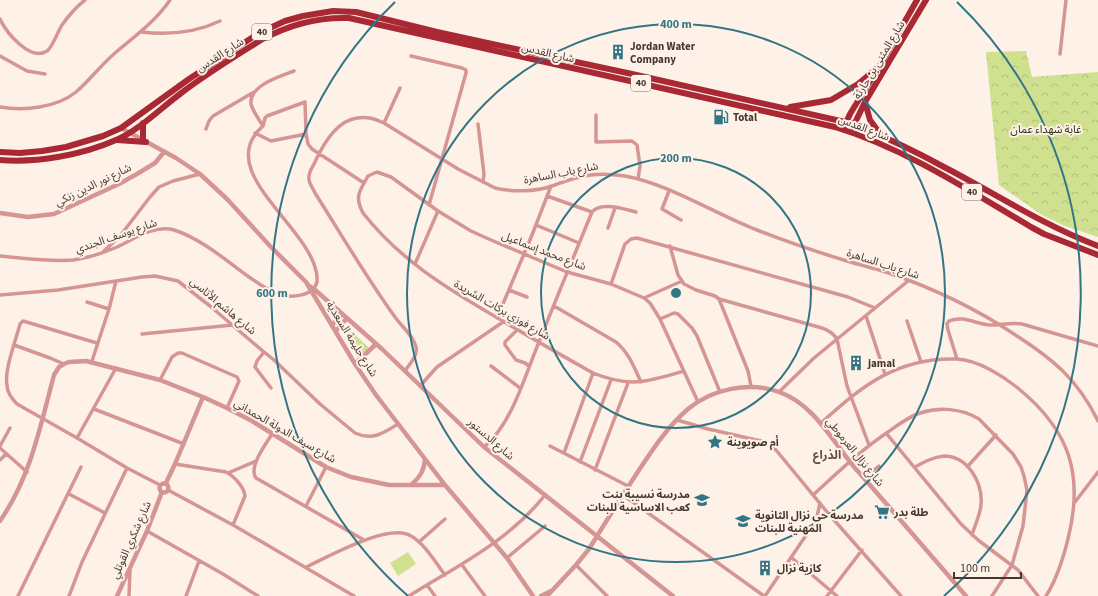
<svg xmlns="http://www.w3.org/2000/svg" width="1098" height="596" viewBox="0 0 1098 596" font-family="'Source Sans 3','Noto Sans Arabic',sans-serif">
<defs>
<pattern id="grass-tufts" width="24" height="20" patternUnits="userSpaceOnUse"><rect width="24" height="20" fill="#cfe08f"/><path d="M3 7l-1-3M5 7V3M7 7l1-3M15 17l-1-3M17 17v-4M19 17l1-3" fill="none" stroke="#b3c17c"/></pattern>
<pattern id="forest-crowns" width="20" height="18" patternUnits="userSpaceOnUse"><rect width="20" height="18" fill="#cfe08f"/><path d="M2 6a3 3 0 1 1 6 0M12 15a3 3 0 1 1 6 0" fill="none" stroke="#b3c17c"/></pattern>
</defs>
<rect width="100%" height="100%" fill="#fef1e8"/>
<path fill="url(#grass-tufts)" d="M 347,329 L 349,329 L 369,348 L 358,357 L 355,353 L 345,330 Z"/>
<path fill="url(#forest-crowns)" d="M 1026,51 L 1032,77 L 1098,72 L 1098,237 L 1065,226 L 1042,215 L 999,185 L 986,52 Z"/>
<path fill="#cfe08f" d="M 408,552 L 416,564 L 398,576 L 390,563 Z"/>
<g fill="none" stroke-linecap="round" stroke-linejoin="round">
<path stroke="#d59693" stroke-width="3.5" d="M 0,19 C 6,32 30,62 47,51 C 52,48 58,31 62,25 C 69,15 76,7 85,0
M 142,32 C 169,35 195,33 220,21
M 1060,54 L 1066,0
M 0,56 L 27,71 L 45,74
M 411,56 L 462,68 L 466,70 L 466,73 L 429,205
M 0,107 C 24,111 56,108 76,92 C 90,80 101,65 115,53 C 135,36 155,22 170,0
M 596,115 L 596,142 L 632,141 L 637,145 L 640,166 L 638,179
M 384,123 L 400,88
M 478,124 L 484,174 L 483,182
M 263,126 L 265,118 L 267,116 L 305,102 L 306,134
M 206,129 L 209,121 L 213,116 L 254,92
M 255,133 L 271,141 L 306,134 L 308,144 L 312,149 L 364,183
M 669,191 L 662,209 L 681,220
M 547,196 L 592,212
M 536,225 L 579,243
M 608,228 L 615,208
M 670,246 L 678,275 L 684,284 L 696,290 L 715,296 L 719,299 L 748,371 L 751,386
M 104,251 L 120,236 L 150,197 L 159,187 L 173,181 L 200,174
M 0,256 C 24,258 49,262 73,260 C 87,258 103,253 117,247 C 134,239 155,224 174,230 C 200,238 227,261 249,277 C 258,283 267,290 278,294 C 290,298 313,297 317,282 C 321,232 209,173 263,126 C 259,119 253,112 251,104 C 249,85 281,76 294,71
M 415,264 L 438,211
M 611,284 L 625,244 L 631,239 L 637,238 L 848,297 L 875,308
M 509,290 L 527,297
M 0,295 L 58,290 L 142,277 L 155,276 L 178,281 L 210,306 L 264,352 L 274,360 L 320,404 L 355,433 C 372,441 384,433 398,424
M 644,298 L 682,281
M 719,299 L 822,328 C 828,330 833,333 837,339 L 847,386 L 869,445
M 87,302 L 109,309
M 554,306 L 616,342 C 629,353 634,367 641,382
M 866,316 L 885,374
M 497,318 L 532,235 L 551,186
M 660,319 L 674,313 L 678,314 L 692,328 L 697,336 L 720,392
M 907,321 L 921,362
M 517,330 L 505,342 L 505,345 L 516,360 L 525,363 L 529,366
M 142,334 L 233,325
M 97,343 L 23,321 L 20,324 C 16,340 4,370 7,385 C 7,393 12,399 17,404 L 77,438 L 127,468 L 160,485
M 14,345 L 50,358 L 64,364
M 264,352 L 257,361 L 255,367 L 271,388
M 957,359 L 948,330 L 947,324 L 949,321 C 963,315 976,324 990,325 C 1001,325 1011,322 1022,324 L 1098,346
M 92,361 L 109,309 L 116,281
M 491,366 L 520,388
M 405,371 C 410,363 418,356 416,347 C 414,336 401,326 395,317 C 366,277 341,234 315,193 C 313,188 309,184 309,179 C 308,173 312,168 314,164 C 322,146 336,121 357,118 C 367,116 375,119 384,123 L 458,169 L 495,188 C 512,192 535,192 552,186 C 563,182 573,178 584,176 C 598,173 612,174 625,176 C 669,184 715,214 757,230 C 787,242 817,252 847,261 C 860,265 873,268 886,272 C 933,288 977,309 1017,336 C 1054,360 1078,380 1098,421
M 684,371 C 647,382 630,388 593,373 C 561,355 528,336 496,317 C 446,288 399,259 363,213 C 354,196 360,191 368,176 L 377,172 L 391,177 L 438,211 L 471,231 L 491,240 L 567,272 L 611,284 L 644,298 L 650,303 L 660,319 L 698,402
M 160,380 L 172,357 L 178,353 L 182,353 L 237,377 L 239,381 L 227,408
M 420,386 L 437,367 L 503,322
M 779,392 L 814,358 L 908,281
M 94,409 L 184,444
M 677,420 L 708,429 L 761,441 L 776,450 L 827,512 L 901,596
M 821,423 C 862,386 897,357 957,359 C 978,360 1003,376 1019,389 C 1070,431 1084,475 1068,539 C 1063,559 1057,579 1046,596
M 886,433 L 961,524 L 978,540 L 1018,570 L 1038,596
M 272,434 C 266,444 248,467 256,478 L 364,540
M 77,438 L 116,368
M 0,446 L 10,428
M 550,446 L 628,486
M 484,447 C 512,424 525,375 539,342 C 556,299 574,256 592,212 C 601,201 624,209 636,212
M 0,448 L 27,472
M 564,453 L 593,373
M 0,460 L 6,454
M 580,462 L 611,380
M 175,464 L 226,472 C 234,476 244,487 245,496 L 233,525
M 968,466 L 996,435
M 915,467 C 924,462 933,457 944,456 C 968,456 983,483 981,505 C 980,515 975,525 972,535
M 595,470 L 628,383
M 228,473 L 256,461
M 864,478 L 879,466
M 168,490 L 233,525 L 354,596
M 69,494 L 105,513
M 623,495 L 764,596
M 813,495 C 837,473 861,450 888,432 C 898,425 908,417 920,413 C 939,407 961,408 979,419 L 1013,454 L 1021,467 L 1024,476 L 1027,490 L 1023,526 L 1012,565 L 992,596
M 1075,502 L 1098,472
M 306,506 L 326,467
M 816,521 L 820,503
M 147,531 L 223,574 L 258,596
M 419,542 L 445,519
M 507,558 L 545,526
M 792,558 L 837,596
M 462,565 L 485,596
M 576,565 L 607,596
M 306,567 C 328,557 389,522 411,536 C 424,543 436,563 445,575
M 427,585 L 435,596
M 18,596 L 81,467
M 69,596 L 82,562 L 127,468
M 129,596 L 130,569
M 186,596 L 199,561
M 409,596 C 457,566 509,541 545,495
M 765,596 L 815,522 L 827,512
M 827,596 L 862,550"/>
<path stroke="#d59693" stroke-width="4.5" d="M 121,128 L 176,158 L 200,174 L 227,199 L 270,246 L 306,282 L 355,364 L 376,395 L 445,485 L 507,558 L 533,596
M 0,213 L 28,217 L 54,214 L 119,184 L 137,174 L 155,163 L 164,152
M 308,285 L 314,289 L 382,349 L 484,447 L 673,596
M 332,325 L 342,314
M 336,331 L 347,318
M 355,364 L 376,344
M 166,483 L 175,464 L 203,397
M159.5 488a4.5 4.5 0 1 1 9 0a4.5 4.5 0 1 1-9 0Z
M 411,485 C 420,477 424,471 425,459
M 0,521 C 31,476 40,427 54,375 L 59,367 L 64,364 L 69,362 L 86,361 L 160,380 L 203,397 L 227,408 L 252,421 L 326,467 L 351,477 L 389,485 L 445,485
M 117,596 L 147,531 L 162,492
M 541,596 L 551,591
M 547,596 L 576,565 L 589,549 C 605,523 622,496 639,470 C 653,449 668,426 688,409 C 712,389 749,381 779,392 C 814,404 832,441 855,468 C 892,510 929,553 966,596"/>
<path stroke="#a82834" stroke-width="6" d="M 865,102 L 870,120 L 881,135
M 790,107 L 831,100 L 858,84 L 876,69
M 845,125 L 850,114 L 880,65 L 917,0
M 853,127 L 865,102 L 926,0
M 143,139 L 143,123
M 117,140 L 146,142
M 0,152 L 20,153 L 42,151 L 66,147 L 103,136 L 121,128 L 189,79 L 259,33 L 285,21 L 303,16 L 333,11 L 356,12 L 437,32 L 632,74 L 854,124 C 885,137 915,151 944,167 C 996,194 1043,225 1098,246
M 0,160 C 37,163 82,155 116,140 C 138,131 161,108 180,94 C 206,74 234,57 261,40 C 288,25 318,17 349,18 L 835,127 C 906,149 968,190 1031,227 L 1044,234 L 1098,255"/>
</g>
<g fill="none" stroke="#327685" stroke-width="2">
<circle cx="676" cy="293" r="135"/>
<circle cx="676" cy="293" r="269"/>
<path d="M408 596A404 404 0 0 1 395 2M957 2A404 404 0 0 1 944 596"/>
</g>
<defs>
<g id="building-bare" transform="scale(1.2)"><path d="M-4-6H4V6H1V3H-1V6H-4ZM-2.5-4.3h1.7v1.8h-1.7ZM.8-4.3h1.7v1.8H.8ZM-2.5-1h1.7V.8h-1.7ZM.8-1h1.7V.8H.8Z" fill="#327685" stroke="#fef1e8" stroke-width="2.5" paint-order="stroke"/></g>
<g id="fuel-bare" transform="scale(1.2)"><path d="M-5.5-6h7V0h2V4h1.3V-2.5L3-4.5l.8-.8L6-3V5H2.5V1h-1V6h-7ZM-4.2-4.7v3.2H.2V-4.7Z" fill="#327685" stroke="#fef1e8" stroke-width="2.5" paint-order="stroke"/></g>
<g id="sight-bare" transform="scale(1.2)"><path d="M0-6L1.8-2.2L6-1.7L2.9 1.2L3.7 5.4L0 3.3L-3.7 5.4L-2.9 1.2L-6-1.7L-1.8-2.2Z" fill="#327685" stroke="#fef1e8" stroke-width="2.5" paint-order="stroke"/></g>
<g id="school-bare" transform="scale(1.2)"><path d="M0-5L7-2L0 1L-7-2ZM-4 1L0 2.5L4 1V4Q0 6-4 4Z" fill="#327685" stroke="#fef1e8" stroke-width="2.5" paint-order="stroke"/></g>
<g id="supermarket-bare" transform="scale(1.2)"><path d="M-6-5.5h2.5l.6 2H6L4.5 2H-2.5L-4.4-4H-6ZM-1.5 3.2a1.3 1.3 0 1 0 .1 0ZM3 3.2a1.3 1.3 0 1 0 .1 0Z" fill="#327685" stroke="#fef1e8" stroke-width="2.5" paint-order="stroke"/></g>
</defs>
<g fill-rule="evenodd">
<use href="#building-bare" x="618" y="52"/>
<use href="#fuel-bare" x="721" y="117"/>
<use href="#building-bare" x="856" y="363"/>
<use href="#sight-bare" x="715" y="442"/>
<use href="#school-bare" x="702" y="500"/>
<use href="#supermarket-bare" x="882" y="512"/>
<use href="#school-bare" x="743" y="521"/>
<use href="#building-bare" x="765" y="568"/>
</g>
<g text-anchor="middle" dominant-baseline="central" stroke-width="4" stroke-linejoin="round" paint-order="stroke">
<g fill="#fef1e8" stroke="#7c7067" stroke-width="1">
<rect x="252" y="24" width="20" height="16" rx="3"/>
<rect x="631" y="75" width="20" height="16" rx="3"/>
<rect x="962" y="184" width="20" height="16" rx="3"/>
</g>
<g font-size="10" font-weight="bold" fill="#453830">
<text x="262" y="32">40</text>
<text x="641" y="83">40</text>
<text x="972" y="192">40</text>
</g>
<g font-size="11" font-weight="bold" fill="#453830" stroke="#fef1e8" text-anchor="start">
<text x="630" y="46">Jordan Water<tspan x="630" dy="13">Company</tspan></text>
<text x="733" y="117">Total</text>
<text x="868" y="363">jamal</text>
<text x="727" y="442">أم صويوينة</text>
<text x="690" y="494" text-anchor="end">مدرسة نسيبة بنت<tspan x="690" dy="13">كعب الاساسية للبنات</tspan></text>
<text x="894" y="512">طلة بدر</text>
<text x="755" y="515">مدرسة حي نزال الثانوية<tspan x="755" dy="13">المهنية للبنات</tspan></text>
<text x="777" y="568">كازية نزال</text>
</g>
<g font-size="11" fill="#453830" stroke="#fef1e8">
<text transform="translate(548 53) rotate(13)">شارع القدس</text>
<text transform="translate(220 55) rotate(-33)">شارع القدس</text>
<text transform="translate(879 60) rotate(-59)">شارع المثنى بن حارثة</text>
<text transform="translate(864 128) rotate(21)">شارع القدس</text>
<text transform="translate(561 173) rotate(-11)">شارع باب الساهرة</text>
<text transform="translate(93 185) rotate(-26)">شارع نور الدين زنكي</text>
<text transform="translate(116 236) rotate(-19)">شارع يوسف الجندي</text>
<text transform="translate(544 251) rotate(21)">شارع محمد إسماعيل</text>
<text transform="translate(883 264) rotate(18)">شارع باب الساهرة</text>
<text transform="translate(223 306) rotate(40)">شارع هاشم الأتاسي</text>
<text transform="translate(502 310) rotate(30)">شارع فوزي بركات الشريدة</text>
<text transform="translate(352 339) rotate(58)">شارع حليمة السعدية</text>
<text transform="translate(285 431) rotate(30)">شارع سيف الدولة الحمداني</text>
<text transform="translate(491 439) rotate(41)">شارع الدستور</text>
<text transform="translate(855 452) rotate(51)">شارع نزال العرموطي</text>
<text transform="translate(131 540) rotate(-66)">شارع شكري القوتلي</text>
</g>
<g font-size="11" fill="#2e340f" stroke="#fef1e8">
<text x="1046" y="129">غابة شهداء عمان</text>
</g>
<g font-size="12" font-weight="bold" fill="#664b3a" stroke="#fef1e8">
<text x="827" y="455">الذراع</text>
</g>
</g>
<circle cx="676" cy="293" r="6" fill="#327685" stroke="#fef1e8" stroke-width="2"/>
<g font-size="12" text-anchor="middle" font-weight="bold" fill="#327685" stroke="#fef1e8" stroke-width="4" stroke-linejoin="round" paint-order="stroke">
<text x="676" y="28">400 m</text>
<text x="676" y="162">200 m</text>
<text x="272" y="297">600 m</text>
</g>
<path d="M954 572v6h67v-6" fill="none" stroke="#453830" stroke-width="2"/>
<text x="960" y="572" font-size="12" fill="#453830" stroke="#fef1e8" stroke-width="3" paint-order="stroke">100 m</text>
</svg>
